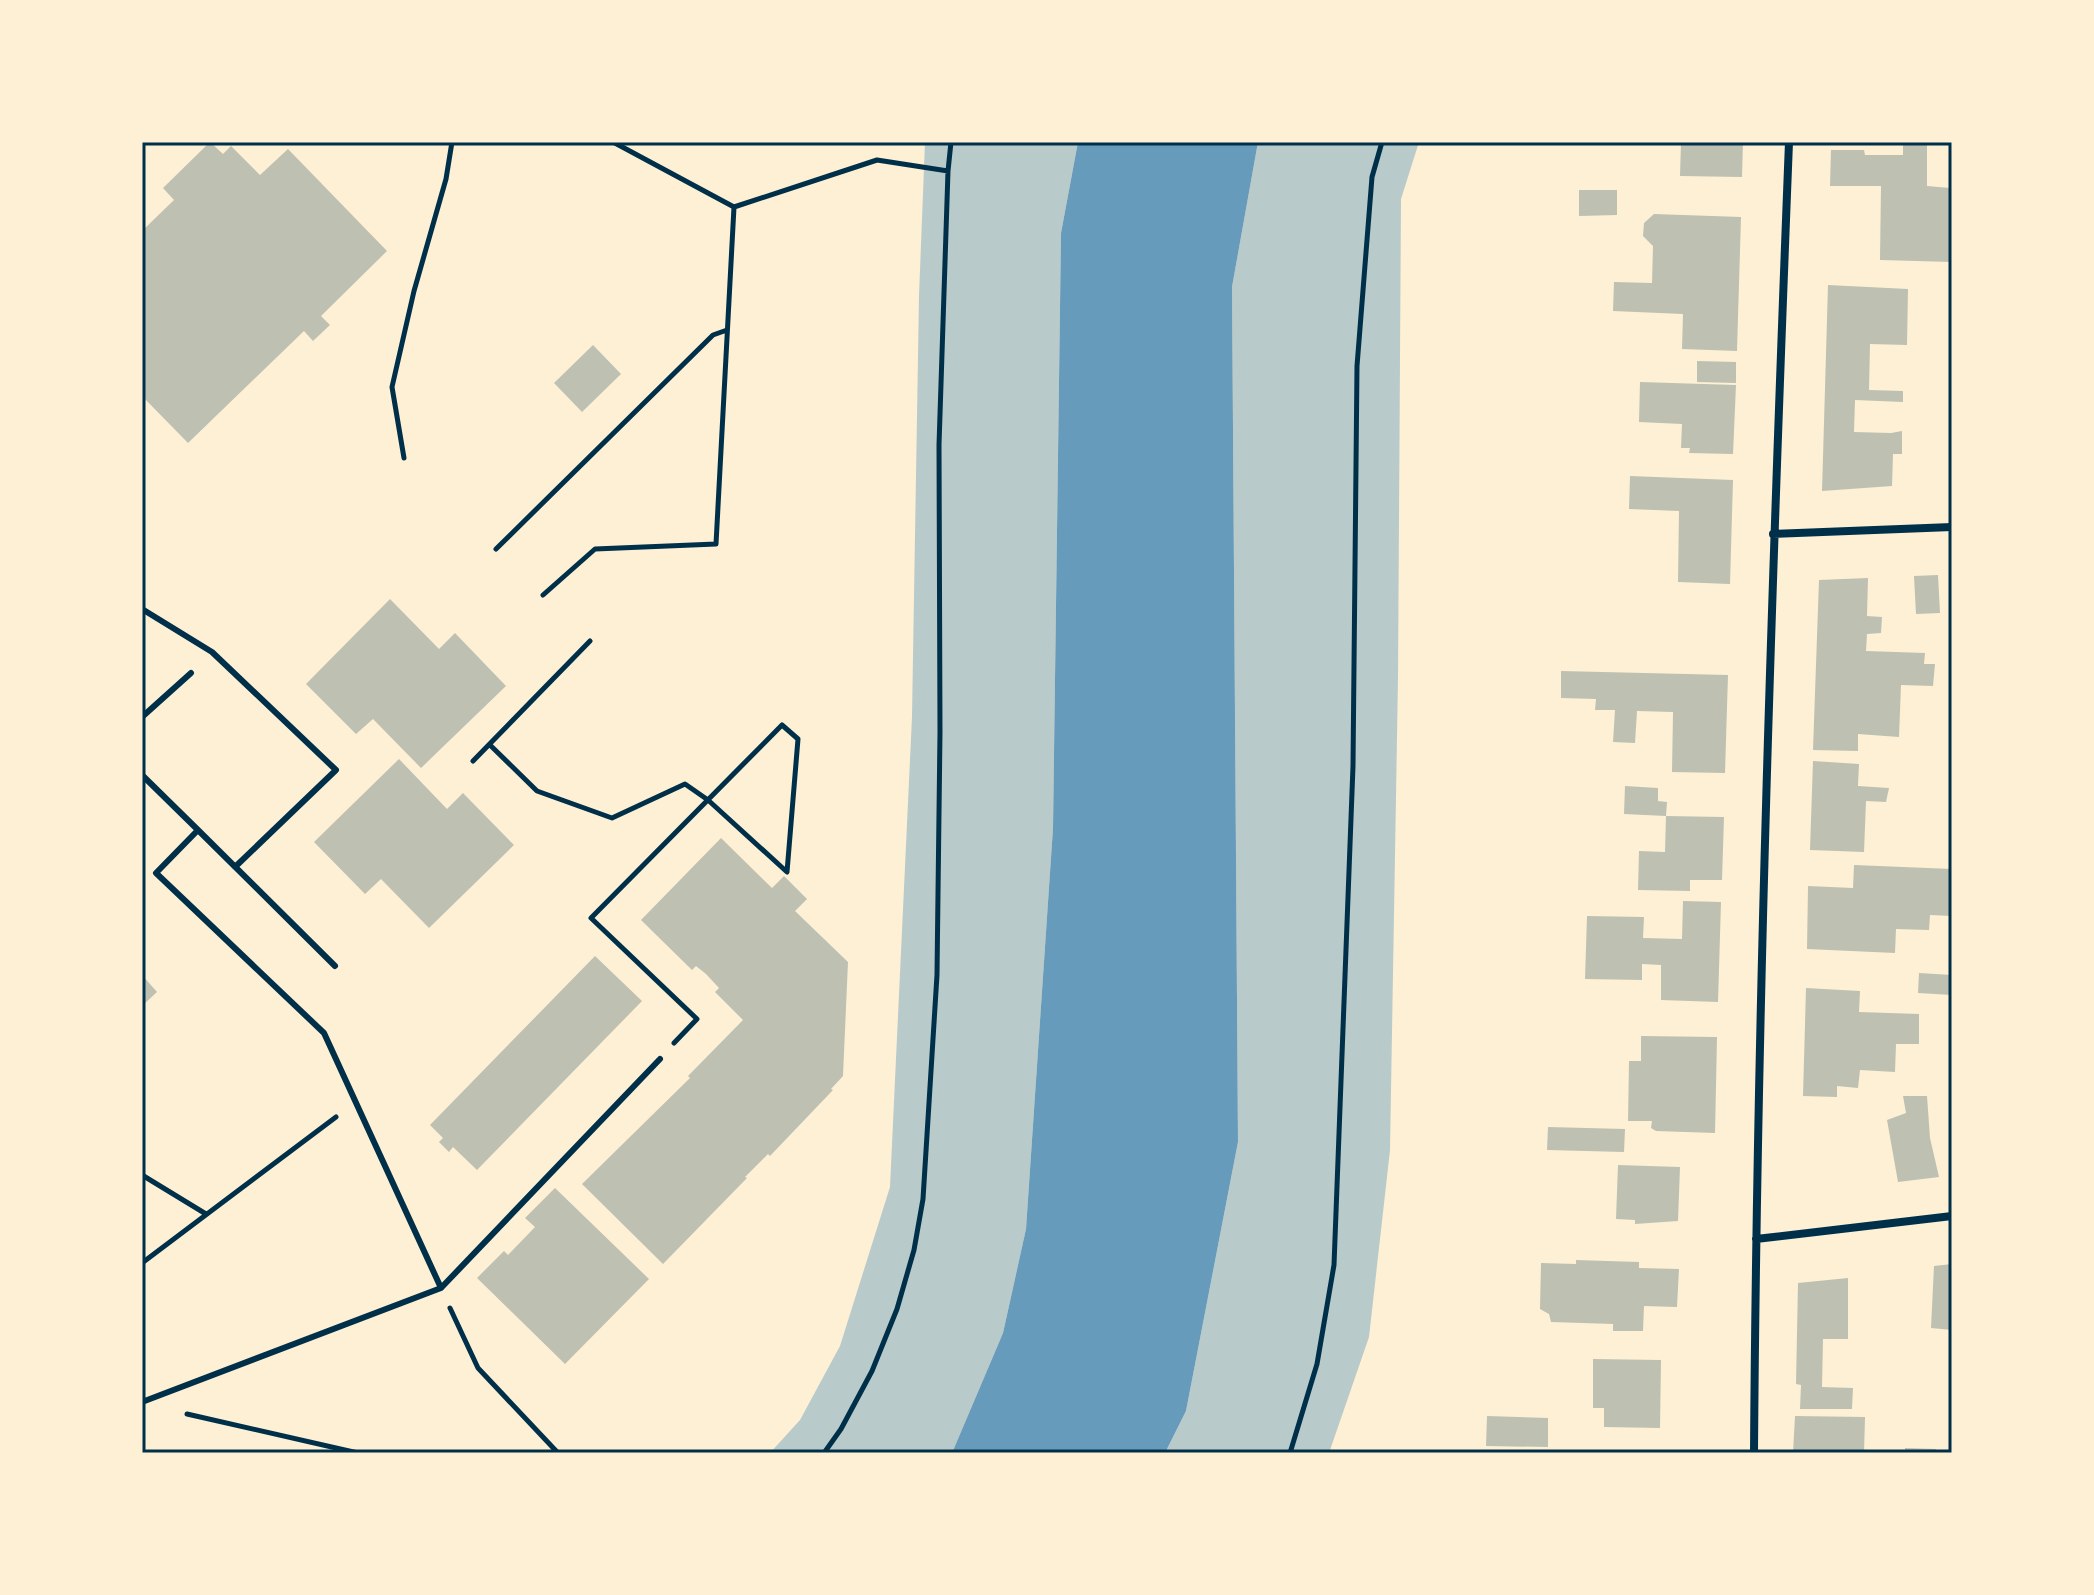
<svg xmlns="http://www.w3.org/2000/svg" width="2094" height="1595" viewBox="0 0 2094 1595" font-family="Figtree,sans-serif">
<rect width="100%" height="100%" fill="#fdf0d5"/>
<path fill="#b9caca" d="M 925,142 L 1078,142 L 1061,233 L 1053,828 L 1026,1229 L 1003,1333 L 952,1453 L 770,1453 L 800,1420 L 840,1346 L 890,1187 L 912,717 L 919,296 Z
M 1258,142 L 1419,142 L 1401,199 L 1398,678 L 1390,1150 L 1369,1337 L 1329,1453 L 1165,1453 L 1186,1411 L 1238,1142 L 1232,287 Z"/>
<path fill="#669bbc" d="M 1078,142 L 1258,142 L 1232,287 L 1238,1142 L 1186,1411 L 1165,1453 L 952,1453 L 1003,1333 L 1026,1229 L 1053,828 L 1061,233 Z"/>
<path fill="#bec0b2" d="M 210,142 L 223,154 L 231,146 L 260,175 L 288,149 L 387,251 L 321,316 L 330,325 L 313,341 L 304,331 L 188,443 L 142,396 L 142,231 L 174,200 L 163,188 Z
M 1681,142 L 1743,142 L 1742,177 L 1680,176 Z
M 1903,143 L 1927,143 L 1927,186 L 1950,188 L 1952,262 L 1880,260 L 1881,186 L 1830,186 L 1831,150 L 1864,150 L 1865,155 L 1903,155 Z
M 1579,190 L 1617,190 L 1617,215 L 1579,216 Z
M 1654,214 L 1741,217 L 1737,351 L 1682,349 L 1683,314 L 1613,311 L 1614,282 L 1652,283 L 1653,246 L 1643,236 L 1644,223 Z
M 1828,285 L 1908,289 L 1907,345 L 1870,344 L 1869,390 L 1903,391 L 1903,402 L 1855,400 L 1854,432 L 1891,433 L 1902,431 L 1902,454 L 1893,454 L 1892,486 L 1822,491 Z
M 593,345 L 621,374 L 582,412 L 554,383 Z
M 1697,361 L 1736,362 L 1736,383 L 1697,382 Z
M 1640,382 L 1736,385 L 1733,454 L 1689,453 L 1690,448 L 1681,448 L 1682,424 L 1639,422 Z
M 1630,476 L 1733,480 L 1730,584 L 1678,582 L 1679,511 L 1629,509 Z
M 1938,575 L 1940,613 L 1916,614 L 1914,576 Z
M 1868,578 L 1867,616 L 1882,617 L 1881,633 L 1867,634 L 1866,651 L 1925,653 L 1924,664 L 1935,664 L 1933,686 L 1901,685 L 1899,737 L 1858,734 L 1858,751 L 1813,750 L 1819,580 Z
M 390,599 L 439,649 L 455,633 L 506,686 L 421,768 L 373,719 L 356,734 L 306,684 Z
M 1561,671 L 1728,675 L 1725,773 L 1672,772 L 1673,712 L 1637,711 L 1635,743 L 1613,742 L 1615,710 L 1595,710 L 1596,699 L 1561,698 Z
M 399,759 L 447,809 L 463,793 L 514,845 L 429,928 L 381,879 L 365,894 L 314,842 Z
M 1813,761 L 1859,764 L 1858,786 L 1889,788 L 1886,802 L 1866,801 L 1864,852 L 1810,850 Z
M 1625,786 L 1658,788 L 1658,801 L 1667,802 L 1666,816 L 1624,814 Z
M 1666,816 L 1724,817 L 1722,880 L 1690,880 L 1690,891 L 1638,890 L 1639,851 L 1665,852 Z
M 721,838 L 772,888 L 784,876 L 807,899 L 795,911 L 848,962 L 843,1076 L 831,1089 L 833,1090 L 770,1156 L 768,1154 L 745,1177 L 747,1178 L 663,1264 L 582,1184 L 690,1078 L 688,1076 L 743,1020 L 715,992 L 719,988 L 706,974 L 696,966 L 692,970 L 641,920 Z
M 1854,865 L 1952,869 L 1952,916 L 1930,915 L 1929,930 L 1896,929 L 1895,953 L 1807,949 L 1808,886 L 1853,888 Z
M 1683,901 L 1721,902 L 1718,1002 L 1661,1000 L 1661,965 L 1642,964 L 1642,980 L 1585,979 L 1587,916 L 1644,917 L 1643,938 L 1682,939 Z
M 595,956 L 642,1001 L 477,1170 L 453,1147 L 449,1152 L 439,1142 L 443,1138 L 430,1125 Z
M 1919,973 L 1952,975 L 1952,995 L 1918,993 Z
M 142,975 L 157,992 L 142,1006 Z
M 1806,988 L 1860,991 L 1859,1012 L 1919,1014 L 1919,1044 L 1896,1044 L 1895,1072 L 1860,1070 L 1858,1088 L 1837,1086 L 1837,1097 L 1803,1096 Z
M 1641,1036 L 1717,1037 L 1715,1133 L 1656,1131 L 1651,1128 L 1652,1121 L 1628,1121 L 1629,1061 L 1641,1061 Z
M 1903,1096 L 1927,1096 L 1930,1138 L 1939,1177 L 1898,1182 L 1887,1120 L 1906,1113 Z
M 1548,1127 L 1625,1129 L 1624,1152 L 1547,1150 Z
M 1618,1165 L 1680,1167 L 1678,1221 L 1635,1224 L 1635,1220 L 1616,1219 Z
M 555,1188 L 649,1279 L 565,1364 L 477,1278 L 504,1251 L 508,1255 L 535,1227 L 525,1218 Z
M 1576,1260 L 1639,1262 L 1639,1268 L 1679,1269 L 1677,1307 L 1644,1306 L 1643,1331 L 1613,1331 L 1613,1324 L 1551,1322 L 1549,1314 L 1540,1309 L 1541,1263 L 1576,1264 Z
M 1952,1264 L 1952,1330 L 1931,1328 L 1934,1266 Z
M 1848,1278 L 1848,1339 L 1823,1339 L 1822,1387 L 1853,1388 L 1852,1409 L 1800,1409 L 1801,1385 L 1796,1384 L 1798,1283 Z
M 1593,1359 L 1661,1360 L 1660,1428 L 1604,1427 L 1604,1408 L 1593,1408 Z
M 1487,1416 L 1548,1418 L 1548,1447 L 1486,1446 Z
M 1795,1416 L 1865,1417 L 1864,1453 L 1793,1453 Z
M 1905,1448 L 1936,1449 L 1936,1453 L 1905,1453 Z"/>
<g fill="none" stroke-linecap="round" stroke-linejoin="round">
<path stroke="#003049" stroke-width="5" d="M 613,142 L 734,207
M 404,458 L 392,387 L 414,291 L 446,179 L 452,142
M 496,549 L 713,335 L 727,330
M 543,595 L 595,549 L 716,544 L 734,207 L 877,160 L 948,171
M 490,745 L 537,791 L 612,818 L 685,784 L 708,800 L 787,872 L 798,739 L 782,725 L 591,918 L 697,1019 L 674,1043
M 473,761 L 590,641
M 142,1175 L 206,1214
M 142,1263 L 336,1117
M 450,1308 L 478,1368 L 558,1453
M 187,1414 L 358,1453
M 824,1453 L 841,1429 L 872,1371 L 897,1309 L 914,1250 L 923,1199 L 937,975 L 940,732 L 939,445 L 948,171 L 951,142
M 1290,1453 L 1317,1364 L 1334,1265 L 1353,766 L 1357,366 L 1372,177 L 1382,142"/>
<path stroke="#003049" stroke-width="6" d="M 142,609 L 212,652 L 336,770 L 235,867
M 142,717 L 191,673
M 142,775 L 198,830 L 156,873 L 324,1033 L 441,1288 L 142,1402
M 198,830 L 335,966
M 441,1288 L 660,1059"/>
<path stroke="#003049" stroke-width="8" d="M 1773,534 L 1952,527
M 1756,1239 L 1952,1216
M 1754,1453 C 1757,1016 1772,579 1789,142"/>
</g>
<rect width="2094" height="1595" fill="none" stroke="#fdf0d5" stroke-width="288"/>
<rect x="144" y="144" width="1806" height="1307" fill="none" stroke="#003049" stroke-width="3"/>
</svg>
